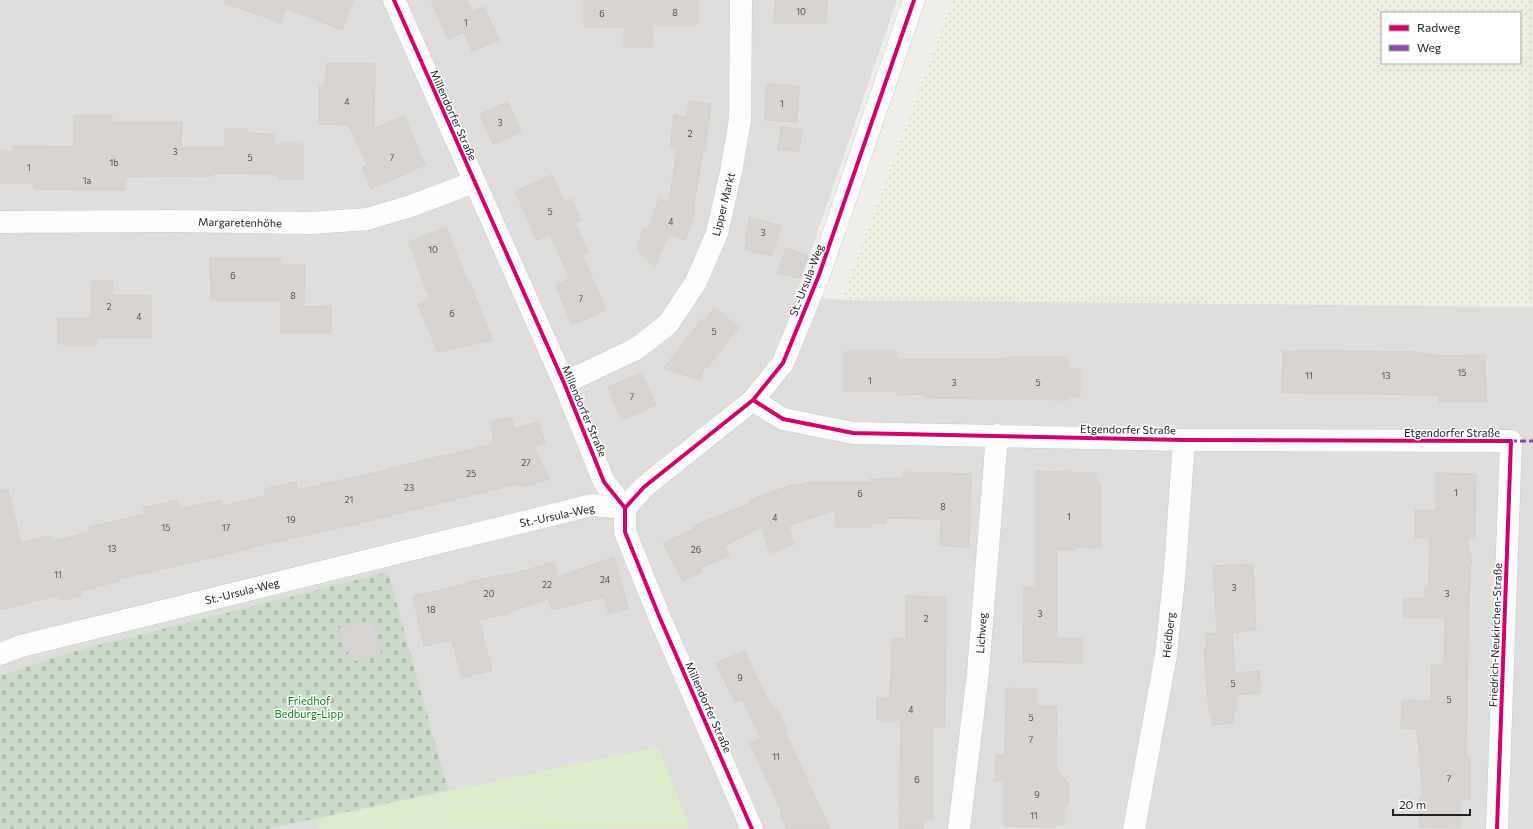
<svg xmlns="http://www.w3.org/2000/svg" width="1533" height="829" viewBox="0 0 1533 829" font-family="Commissioner,sans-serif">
<defs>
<pattern id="farmland-dots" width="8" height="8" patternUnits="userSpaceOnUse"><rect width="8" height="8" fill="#efefdf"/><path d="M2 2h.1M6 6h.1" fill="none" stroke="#cdcdbf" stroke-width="1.8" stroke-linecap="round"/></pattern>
<pattern id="cemetery-stones" width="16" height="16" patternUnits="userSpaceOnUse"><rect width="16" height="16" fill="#cadbca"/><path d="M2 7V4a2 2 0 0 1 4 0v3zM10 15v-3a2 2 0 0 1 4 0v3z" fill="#adbcad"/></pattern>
</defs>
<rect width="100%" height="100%" fill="#f0eeeb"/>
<path fill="#dfdedc" d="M 0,0 L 897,0 L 796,295 L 842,300 L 1533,307 L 1533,829 L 0,829 Z"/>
<path fill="url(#farmland-dots)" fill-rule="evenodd" d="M 953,0 L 1533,0 L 1533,306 L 842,300 ZM 1382,13 L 1520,13 L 1520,63 L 1382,63 Z"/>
<path fill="#ddeccb" d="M 658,747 L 690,828 L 319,829 L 316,819 Z"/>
<path fill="url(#cemetery-stones)" d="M 388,572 L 448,790 L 267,829 L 0,829 L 0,676 L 68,653 Z"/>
<path fill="#d7d4d2" stroke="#d3d0cc" d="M 226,0 L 353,0 L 342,30 L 286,8 L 281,23 L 225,3 Z
M 431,0 L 467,0 L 472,12 L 484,7 L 499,40 L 472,51 L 464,32 L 448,39 Z
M 584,0 L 698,0 L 698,24 L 653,24 L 653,47 L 624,47 L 624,27 L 584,27 Z
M 775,0 L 827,0 L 826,23 L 774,23 Z
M 327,63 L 375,63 L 374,129 L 404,116 L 425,165 L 371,189 L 362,167 L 367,165 L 349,125 L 319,124 L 319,86 L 325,86 Z
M 766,84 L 799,86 L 797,122 L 765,120 Z
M 689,101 L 711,104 L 705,151 L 703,151 L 693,211 L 695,212 L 685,240 L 668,234 L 655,267 L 637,250 L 643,229 L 648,230 L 659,199 L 669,203 L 677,148 L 670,147 L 674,115 L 687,117 Z
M 508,102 L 521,132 L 493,144 L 480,114 Z
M 74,116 L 112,116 L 112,122 L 182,122 L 181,148 L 225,148 L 225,129 L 247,129 L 247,133 L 274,134 L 274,144 L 303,144 L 303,179 L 278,179 L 278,175 L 274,174 L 213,173 L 213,176 L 125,177 L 125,190 L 34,189 L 33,183 L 0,183 L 0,152 L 13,152 L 13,146 L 74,147 Z
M 781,127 L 802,130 L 799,152 L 778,149 Z
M 552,175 L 564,202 L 571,199 L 581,220 L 575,223 L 588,252 L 582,255 L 606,310 L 572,325 L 556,285 L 570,279 L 550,234 L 537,240 L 515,191 Z
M 750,217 L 781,226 L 772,256 L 745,249 L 748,239 L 745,239 Z
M 446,227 L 468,284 L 470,283 L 492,340 L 438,352 L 418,304 L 430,300 L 409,242 Z
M 786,248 L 808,256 L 800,278 L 777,273 Z
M 210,258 L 281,258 L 281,265 L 305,265 L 304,307 L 331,306 L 331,333 L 281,333 L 281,300 L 211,300 Z
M 91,281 L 113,281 L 113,295 L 151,295 L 151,338 L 97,338 L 97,344 L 58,344 L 58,318 L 91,318 Z
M 714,308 L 739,327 L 707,368 L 704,367 L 700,380 L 664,368 L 702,319 L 704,321 Z
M 1307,350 L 1417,352 L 1437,356 L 1485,355 L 1486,402 L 1439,402 L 1439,395 L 1282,393 L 1283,352 Z
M 844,352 L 897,352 L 897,359 L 1007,359 L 1007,357 L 1068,357 L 1068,369 L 1080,369 L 1080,396 L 1068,396 L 1068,400 L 925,398 L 925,394 L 897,395 L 897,391 L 844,391 Z
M 642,373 L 656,405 L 622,420 L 608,387 Z
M 511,417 L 514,429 L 538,422 L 545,443 L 533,447 L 550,479 L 522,487 L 521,483 L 373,520 L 249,548 L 249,549 L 119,579 L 119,581 L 80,591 L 81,596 L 61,600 L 59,595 L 0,610 L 0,490 L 8,489 L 21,543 L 48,536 L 55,541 L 90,532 L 89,527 L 145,514 L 143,508 L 178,500 L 180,509 L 221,500 L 222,506 L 265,496 L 264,489 L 296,482 L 297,490 L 388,470 L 387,469 L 446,455 L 446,456 L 495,443 L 490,422 Z
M 1036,471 L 1096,473 L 1096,484 L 1101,484 L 1101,548 L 1074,547 L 1074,550 L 1057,549 L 1057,638 L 1082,638 L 1082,663 L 1023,662 L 1024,587 L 1036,587 Z
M 903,472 L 971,474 L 969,547 L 940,546 L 941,519 L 886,518 L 886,524 L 871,523 L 871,527 L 835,527 L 835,510 L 788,526 L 794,544 L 770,553 L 761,527 L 724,546 L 729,556 L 700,568 L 702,572 L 683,581 L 663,543 L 694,529 L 693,526 L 751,503 L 750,500 L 794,484 L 796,486 L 809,482 L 871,482 L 870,479 L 903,478 Z
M 1436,473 L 1476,474 L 1475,538 L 1467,538 L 1472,564 L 1470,564 L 1467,698 L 1466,756 L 1470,756 L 1470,799 L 1460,799 L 1460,828 L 1419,827 L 1419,797 L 1423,797 L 1417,729 L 1401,729 L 1402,700 L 1431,701 L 1431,665 L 1444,665 L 1445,618 L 1403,618 L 1403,598 L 1425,598 L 1425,588 L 1429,587 L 1430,538 L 1415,538 L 1415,510 L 1436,511 Z
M 614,557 L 628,608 L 609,614 L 604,597 L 552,610 L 548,599 L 510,611 L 510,613 L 479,620 L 492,670 L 462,678 L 452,640 L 424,646 L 413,596 L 467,584 L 467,582 L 516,573 L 554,562 L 558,577 Z
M 1253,564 L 1256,630 L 1232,633 L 1235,673 L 1259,671 L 1261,693 L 1236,695 L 1237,711 L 1233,711 L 1234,723 L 1212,725 L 1211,713 L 1209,713 L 1204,649 L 1207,648 L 1206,634 L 1217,633 L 1213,566 Z
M 906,596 L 946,597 L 945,727 L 933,727 L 933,820 L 923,820 L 923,829 L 899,829 L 901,720 L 877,720 L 877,698 L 890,698 L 892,638 L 906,639 Z
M 373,620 L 381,655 L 350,662 L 348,651 L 344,652 L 339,628 Z
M 745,651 L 757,679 L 774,710 L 777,709 L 786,729 L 784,730 L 830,829 L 787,829 L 780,813 L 782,812 L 750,743 L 761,738 L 742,698 L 735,702 L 716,663 Z
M 1006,688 L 1036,689 L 1036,706 L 1057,706 L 1056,770 L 1069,784 L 1069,804 L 1064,804 L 1064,825 L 1055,825 L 1055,827 L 1004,826 L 1004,781 L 995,781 L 995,765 L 996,755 L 1005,755 Z"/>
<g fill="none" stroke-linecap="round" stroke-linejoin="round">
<g stroke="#c9c8c7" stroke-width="23">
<path id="minor" d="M 394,0 L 564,383 L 604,482 L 625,508 L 625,532 L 659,616 L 752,829
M 0,222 L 173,221 L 312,223 L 367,219 L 411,206 L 474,182
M 564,383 L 636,349 L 668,324 L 696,282 L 717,233 L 731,172 L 740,120 L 741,0
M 753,400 L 783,419 L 853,433 L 1184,440 L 1511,441 L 1497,829
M 625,508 L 644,487 L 753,400 L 783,363 L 819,275 L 914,0
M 0,654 L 21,646 L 592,505 L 625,508
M 959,829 L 978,673 L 997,435
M 1134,829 L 1166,655 L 1175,569 L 1184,440"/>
</g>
<use href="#minor" stroke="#fdfcfc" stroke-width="22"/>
<path stroke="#8e44ad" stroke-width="3" stroke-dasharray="6 3" stroke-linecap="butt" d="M 1511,441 L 1533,441"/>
<g stroke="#fff" stroke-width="6">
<path id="cycleway" d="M 394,0 L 564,383 L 604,482 L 625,508 L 625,532 L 659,616 L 752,829
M 753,400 L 783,419 L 853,433 L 1184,440 L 1511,441 L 1497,829
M 625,508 L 644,487 L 753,400 L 783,363 L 819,275 L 914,0"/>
</g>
<use href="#cycleway" stroke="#d6006c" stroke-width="4"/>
</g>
<g text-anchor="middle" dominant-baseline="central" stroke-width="3" stroke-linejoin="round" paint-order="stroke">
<g font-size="9" fill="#4f4e4e">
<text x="801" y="11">10</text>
<text x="675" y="12">8</text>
<text x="602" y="13">6</text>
<text x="466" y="22">1</text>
<text x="347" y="101">4</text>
<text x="782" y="103">1</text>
<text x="500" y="122">3</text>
<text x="690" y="133">2</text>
<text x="175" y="151">3</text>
<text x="250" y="157">5</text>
<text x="392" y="157">7</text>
<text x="114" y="162">1b</text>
<text x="29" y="167">1</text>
<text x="87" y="180">1a</text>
<text x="550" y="211">5</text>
<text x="671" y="221">4</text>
<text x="763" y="232">3</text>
<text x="433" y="249">10</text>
<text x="233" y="275">6</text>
<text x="293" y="295">8</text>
<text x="581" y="298">7</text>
<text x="109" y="306">2</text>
<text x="452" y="313">6</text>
<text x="139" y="316">4</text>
<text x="714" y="331">5</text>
<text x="1462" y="372">15</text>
<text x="1309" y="375">11</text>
<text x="1386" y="375">13</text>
<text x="870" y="380">1</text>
<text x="954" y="382">3</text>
<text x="1038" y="382">5</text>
<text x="632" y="396">7</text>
<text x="526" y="462">27</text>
<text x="471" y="473">25</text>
<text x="409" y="487">23</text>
<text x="1456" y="492">1</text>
<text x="860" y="493">6</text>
<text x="349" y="499">21</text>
<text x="943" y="506">8</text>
<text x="1069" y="516">1</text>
<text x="775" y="517">4</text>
<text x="291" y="519">19</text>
<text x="166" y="527">15</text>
<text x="226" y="527">17</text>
<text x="112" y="548">13</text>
<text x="696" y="549">26</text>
<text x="58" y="574">11</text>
<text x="605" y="579">24</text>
<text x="547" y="584">22</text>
<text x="1234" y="587">3</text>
<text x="489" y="593">20</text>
<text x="1447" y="593">3</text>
<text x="431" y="609">18</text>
<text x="1040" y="613">3</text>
<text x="926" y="618">2</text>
<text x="740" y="677">9</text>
<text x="1233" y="683">5</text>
<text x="1449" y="699">5</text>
<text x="911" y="709">4</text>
<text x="1031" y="717">5</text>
<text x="1031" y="739">7</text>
<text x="776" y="756">11</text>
<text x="1449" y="778">7</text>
<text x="917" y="779">6</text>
<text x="1037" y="794">9</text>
<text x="1034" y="815">11</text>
</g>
<g font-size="11" fill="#222" stroke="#fff">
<text transform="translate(454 115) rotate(66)">Millendorfer Straße</text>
<text transform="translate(723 204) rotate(-76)">Lipper Markt</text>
<text transform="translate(240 222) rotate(1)">Margaretenhöhe</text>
<text transform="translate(806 280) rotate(-69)">St.-Ursula-Weg</text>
<text transform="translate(585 411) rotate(67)">Millendorfer Straße</text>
<text transform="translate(1128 429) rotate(1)">Etgendorfer Straße</text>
<text x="1452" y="432">Etgendorfer Straße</text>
<text transform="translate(557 515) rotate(-12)">St.-Ursula-Weg</text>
<text transform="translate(242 591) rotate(-14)">St.-Ursula-Weg</text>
<text transform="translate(981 633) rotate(-86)">Lichweg</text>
<text transform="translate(1168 635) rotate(-84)">Heidberg</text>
<text transform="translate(1495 635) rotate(-88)">Friedrich-Neukirchen-Straße</text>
<text transform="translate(709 707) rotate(66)">Millendorfer Straße</text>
</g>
<g font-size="11" fill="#0c8416" stroke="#fff">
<text x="309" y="700">Friedhof<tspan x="309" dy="13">Bedburg-Lipp</tspan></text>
</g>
</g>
<rect x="1381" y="12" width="140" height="52" fill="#ffffff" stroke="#a7a7a7"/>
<rect x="1389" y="25" width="20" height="6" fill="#d6006c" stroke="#a7a7a7"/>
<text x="1417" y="32" font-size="12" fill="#222222">Radweg</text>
<rect x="1389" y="45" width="20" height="6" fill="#8e44ad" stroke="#a7a7a7"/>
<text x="1417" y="52" font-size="12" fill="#222222">Weg</text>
<path d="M1393 809v6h77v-6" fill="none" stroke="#222222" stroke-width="2"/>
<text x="1399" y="809" font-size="12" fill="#222222" stroke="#ffffff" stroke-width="3" paint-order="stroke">20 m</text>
</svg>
